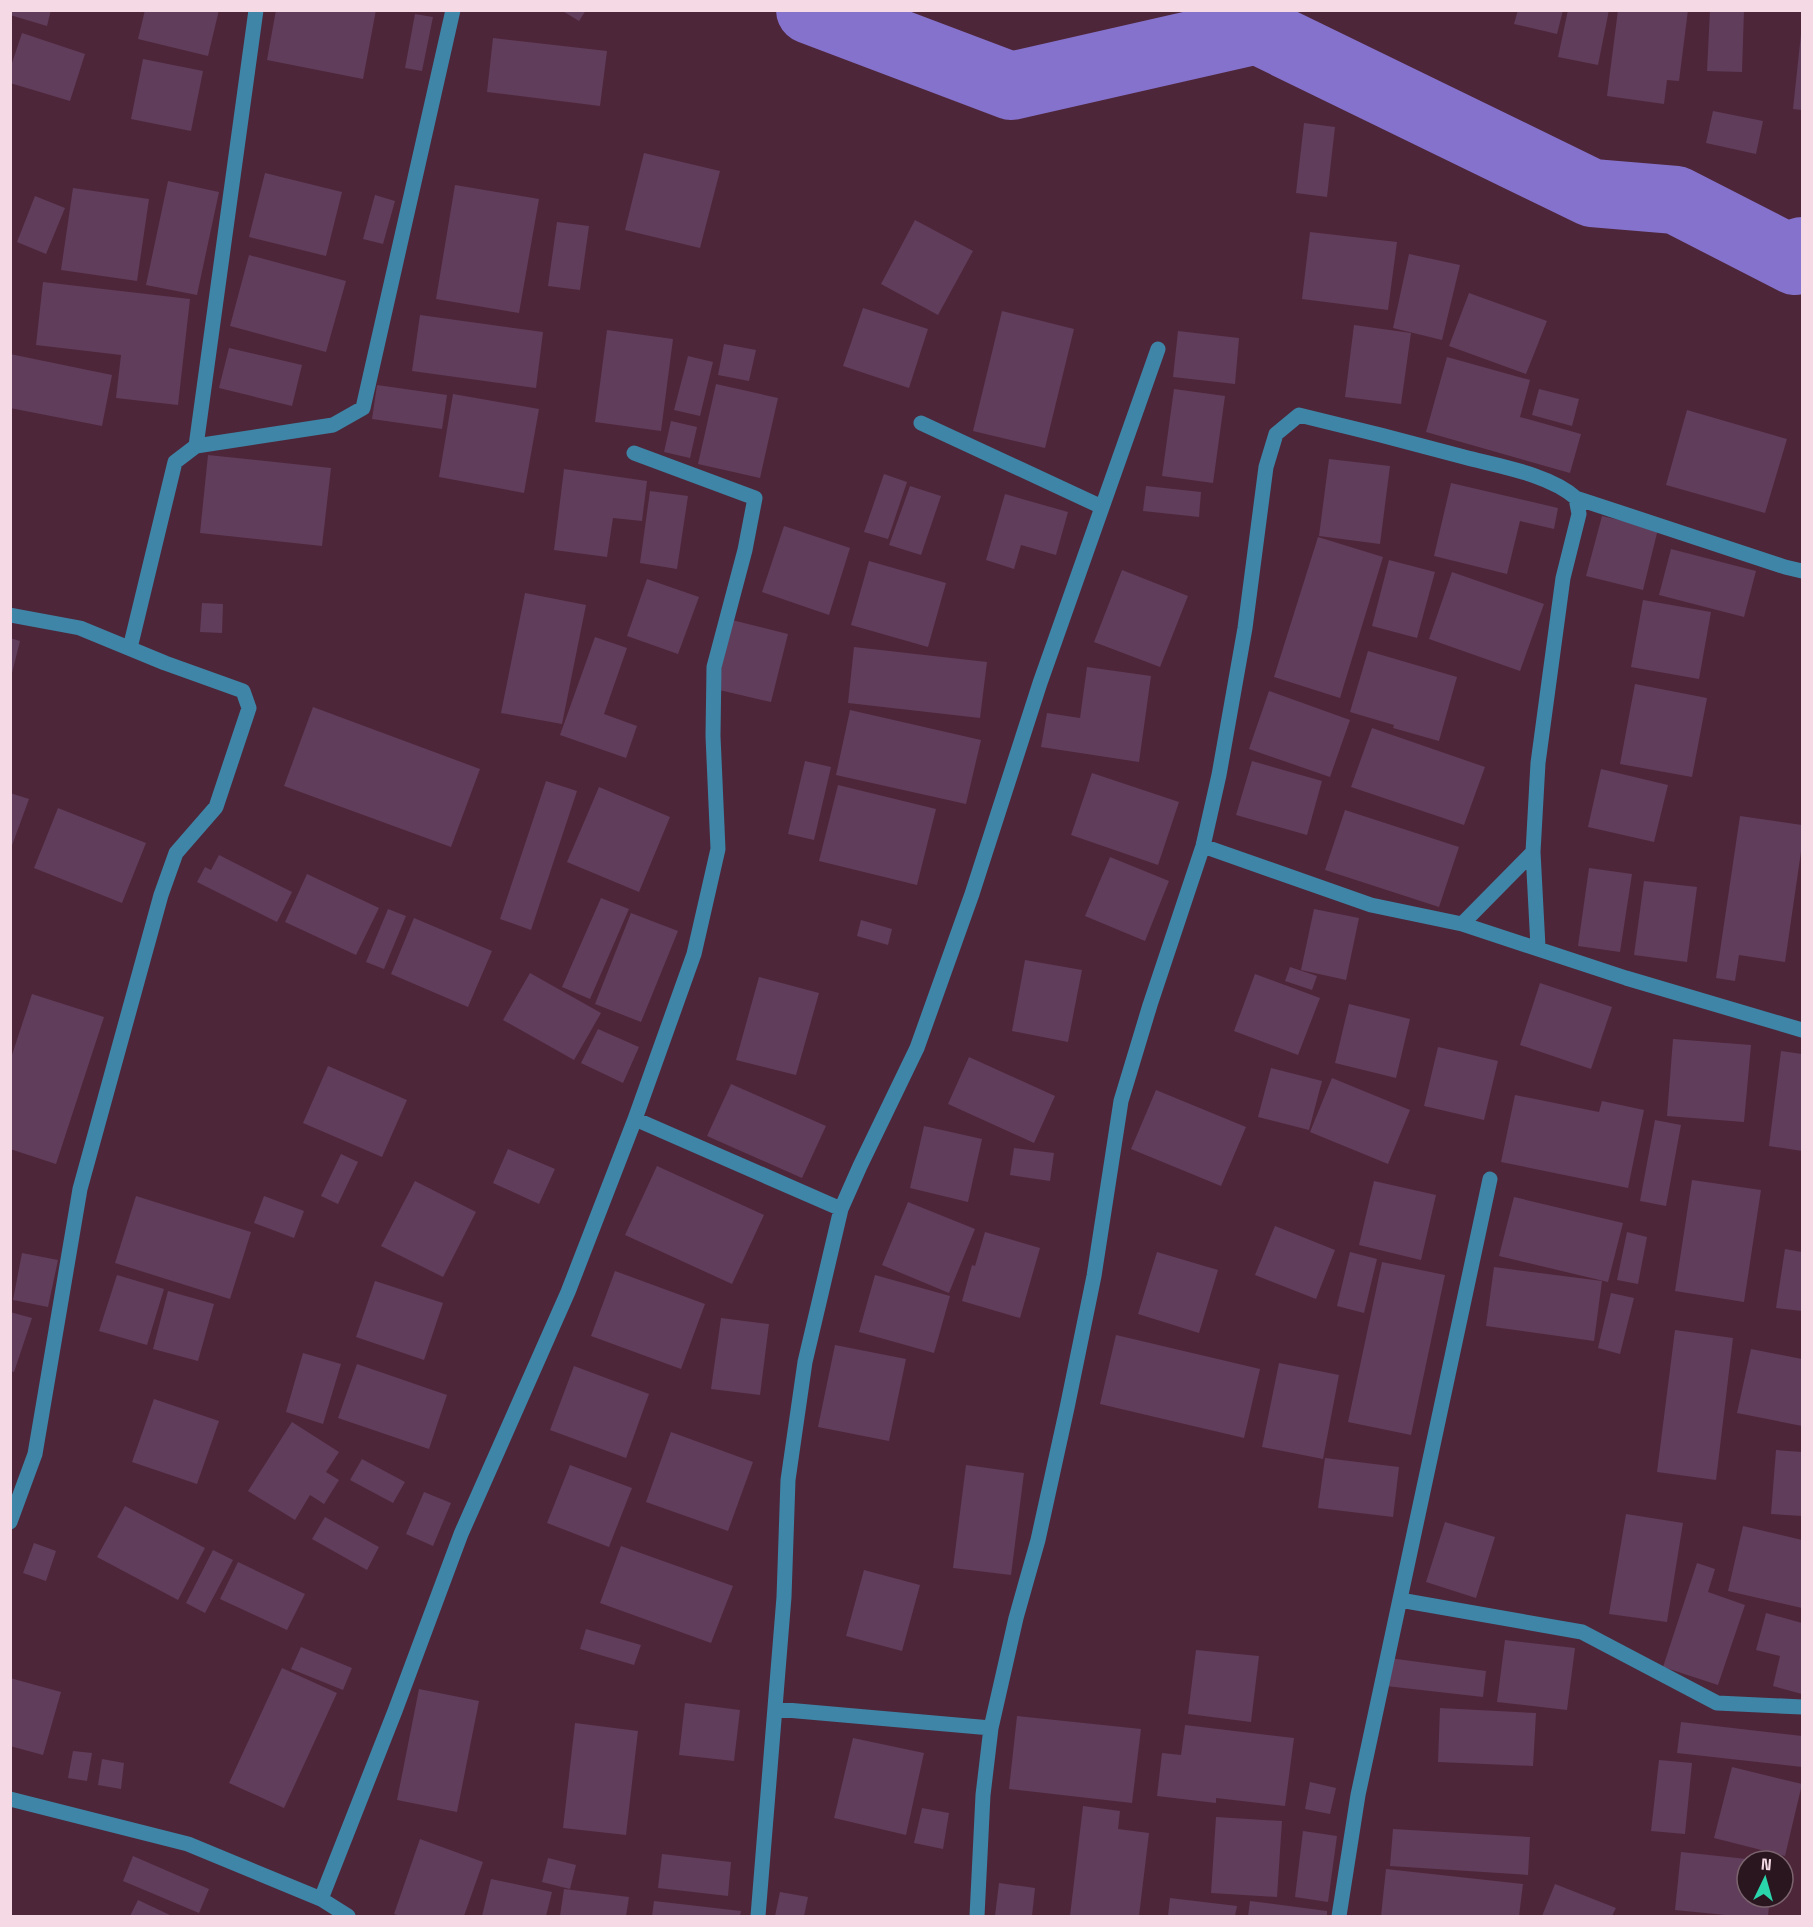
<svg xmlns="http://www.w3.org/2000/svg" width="1813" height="1927" viewBox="0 0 1813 1927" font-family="'Space Grotesk',sans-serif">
<rect width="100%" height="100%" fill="#4e2639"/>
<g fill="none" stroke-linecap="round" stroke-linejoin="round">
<path stroke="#8572cc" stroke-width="68" d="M 810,10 L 1011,86 L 1257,30 L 1592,193 L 1676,200 L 1795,261 L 1802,251"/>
</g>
<path fill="#603d5b" d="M 10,10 L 51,10 L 47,26 L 10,15 Z
M 145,10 L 219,10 L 208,56 L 138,39 Z
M 276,10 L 376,10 L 363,79 L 267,60 Z
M 561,10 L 586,10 L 579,21 Z
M 1518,10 L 1563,10 L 1557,34 L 1514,24 Z
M 1568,10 L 1609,10 L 1598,65 L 1558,57 Z
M 1618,10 L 1688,10 L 1679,81 L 1667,80 L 1664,104 L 1607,96 Z
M 1710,10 L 1744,10 L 1742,72 L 1707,71 Z
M 415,14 L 433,17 L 422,71 L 405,68 Z
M 22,33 L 85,54 L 70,101 L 10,83 L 10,69 Z
M 1801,34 L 1802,34 L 1802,110 L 1793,109 Z
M 493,38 L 607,51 L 600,106 L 487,92 Z
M 143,59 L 203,71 L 191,131 L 131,119 Z
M 1713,111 L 1763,121 L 1756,154 L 1706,143 Z
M 1304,123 L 1335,127 L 1327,197 L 1296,193 Z
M 644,153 L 720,171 L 700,248 L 625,230 Z
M 265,173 L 342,192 L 326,256 L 249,237 Z
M 168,181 L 219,192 L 197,295 L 146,285 Z
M 455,185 L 539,199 L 519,313 L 436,299 Z
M 73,188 L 149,199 L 137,281 L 61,270 Z
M 375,195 L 395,201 L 383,244 L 363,239 Z
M 35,196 L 65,208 L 46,254 L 17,242 Z
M 915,220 L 973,251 L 938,315 L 881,284 Z
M 557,222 L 589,226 L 580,290 L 548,286 Z
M 1310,232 L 1397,242 L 1388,310 L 1302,299 Z
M 1409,254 L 1460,265 L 1442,340 L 1393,328 Z
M 249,255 L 346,281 L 326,352 L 230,326 Z
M 43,282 L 190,299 L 178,405 L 116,398 L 121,355 L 36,345 Z
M 1469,293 L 1547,321 L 1526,374 L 1449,346 Z
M 863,308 L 928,329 L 909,388 L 843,366 Z
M 1002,311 L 1074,329 L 1045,448 L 973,431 Z
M 420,315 L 543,332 L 536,388 L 412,371 Z
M 1354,325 L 1411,333 L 1401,404 L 1345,397 Z
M 607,330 L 673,339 L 661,431 L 595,422 Z
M 1178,331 L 1239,338 L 1235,384 L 1173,377 Z
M 724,344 L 756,350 L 749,381 L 718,375 Z
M 229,348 L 302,365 L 292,406 L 219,388 Z
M 10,354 L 112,375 L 102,426 L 10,408 Z
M 688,356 L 713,362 L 700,416 L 674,410 Z
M 1447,357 L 1530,380 L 1520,417 L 1581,434 L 1570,473 L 1426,432 Z
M 716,384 L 778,398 L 760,478 L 698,464 Z
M 377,385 L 447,395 L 442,429 L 372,419 Z
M 1174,389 L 1225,396 L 1213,483 L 1162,476 Z
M 1539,389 L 1579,399 L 1572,426 L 1532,415 Z
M 453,394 L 539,409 L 524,493 L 439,477 Z
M 1687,410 L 1787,439 L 1765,513 L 1666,485 Z
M 671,421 L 697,427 L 690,458 L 664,452 Z
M 208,455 L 331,468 L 322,546 L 200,533 Z
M 1329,459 L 1390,466 L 1380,544 L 1319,536 Z
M 564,469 L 647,481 L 642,521 L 613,518 L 607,557 L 554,550 Z
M 884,474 L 907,482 L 888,539 L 864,532 Z
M 1451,483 L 1558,508 L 1554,529 L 1520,521 L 1507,574 L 1434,556 Z
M 910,486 L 941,496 L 921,555 L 889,545 Z
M 1146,486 L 1201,492 L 1199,517 L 1143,511 Z
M 650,491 L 688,496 L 677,569 L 640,563 Z
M 1005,494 L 1068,512 L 1056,555 L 1021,545 L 1014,569 L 986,560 Z
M 1602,516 L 1658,529 L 1643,590 L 1586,576 Z
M 784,526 L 850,548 L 829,615 L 762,592 Z
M 1318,537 L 1383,557 L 1340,698 L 1274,677 Z
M 1671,549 L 1756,571 L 1744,617 L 1659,595 Z
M 1389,560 L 1435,572 L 1417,638 L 1372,626 Z
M 869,561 L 946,583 L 928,647 L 851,625 Z
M 1122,570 L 1188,596 L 1160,667 L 1094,642 Z
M 1452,572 L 1544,604 L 1520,671 L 1429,639 Z
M 647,579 L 699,597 L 678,654 L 627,636 Z
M 525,593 L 586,605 L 562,724 L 501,713 Z
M 1643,600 L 1711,612 L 1699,679 L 1631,667 Z
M 202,603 L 223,604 L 222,633 L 200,632 Z
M 732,620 L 788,634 L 771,702 L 715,689 Z
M 595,637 L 627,648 L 604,714 L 637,726 L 626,758 L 560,735 Z
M 10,638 L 20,641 L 11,677 L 10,677 Z
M 854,647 L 987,662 L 980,718 L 848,703 Z
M 1368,651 L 1457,677 L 1439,741 L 1393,728 L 1394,725 L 1350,712 Z
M 1087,667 L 1151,676 L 1139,762 L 1041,747 L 1047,713 L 1080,718 Z
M 1635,684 L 1707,698 L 1692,777 L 1620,764 Z
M 1269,691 L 1350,720 L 1330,777 L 1249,749 Z
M 313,707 L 480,769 L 451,847 L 284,786 Z
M 850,710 L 981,740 L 966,804 L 836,775 Z
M 1372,728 L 1485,767 L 1464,825 L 1351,787 Z
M 805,761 L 831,767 L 814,840 L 788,834 Z
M 1252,761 L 1322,781 L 1307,835 L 1236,815 Z
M 1601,769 L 1668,785 L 1654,842 L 1588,827 Z
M 1092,773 L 1179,802 L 1158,865 L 1071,835 Z
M 546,781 L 577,791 L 531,930 L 500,919 Z
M 838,785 L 936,809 L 917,885 L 819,861 Z
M 599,787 L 670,817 L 639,892 L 567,862 Z
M 10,793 L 29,799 L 11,848 L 10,848 Z
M 58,808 L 146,843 L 122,903 L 34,868 Z
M 1345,810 L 1459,847 L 1439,907 L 1325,870 Z
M 1740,816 L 1802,825 L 1802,845 L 1785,962 L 1739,955 L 1735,981 L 1716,978 Z
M 219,855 L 292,892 L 277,922 L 197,882 L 205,867 L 211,870 Z
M 1110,857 L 1169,881 L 1145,941 L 1085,916 Z
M 1589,868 L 1632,874 L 1620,952 L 1578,946 Z
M 307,874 L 379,908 L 356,955 L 285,922 Z
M 1644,881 L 1697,887 L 1687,962 L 1634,955 Z
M 601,898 L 629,909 L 590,999 L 562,987 Z
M 388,909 L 406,916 L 384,969 L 366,962 Z
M 1314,909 L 1359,918 L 1346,980 L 1301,970 Z
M 631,913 L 678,931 L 641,1022 L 595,1004 Z
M 414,918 L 492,951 L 468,1007 L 391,974 Z
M 861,920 L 892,929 L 888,945 L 857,936 Z
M 1025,960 L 1082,970 L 1068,1042 L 1012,1031 Z
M 1290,967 L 1317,976 L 1312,990 L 1285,981 Z
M 530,973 L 601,1013 L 574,1060 L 503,1020 Z
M 1255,974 L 1320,998 L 1298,1055 L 1234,1031 Z
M 759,977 L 819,993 L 796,1075 L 736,1060 Z
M 1540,983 L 1612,1007 L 1591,1069 L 1520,1045 Z
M 32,994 L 104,1017 L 56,1164 L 10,1149 L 10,1061 Z
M 1349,1004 L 1410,1019 L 1396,1078 L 1335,1063 Z
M 598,1029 L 639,1047 L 623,1083 L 581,1063 Z
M 1673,1039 L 1751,1045 L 1744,1122 L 1667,1116 Z
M 1438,1047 L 1498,1061 L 1484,1120 L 1424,1106 Z
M 1781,1051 L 1802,1054 L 1802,1151 L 1769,1146 Z
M 969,1057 L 1055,1096 L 1034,1143 L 948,1104 Z
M 328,1066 L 407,1100 L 382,1157 L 303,1123 Z
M 1271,1068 L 1322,1081 L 1309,1130 L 1258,1117 Z
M 1332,1078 L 1410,1110 L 1388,1164 L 1310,1132 Z
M 731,1084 L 826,1126 L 802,1178 L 707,1136 Z
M 1156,1090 L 1246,1127 L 1221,1186 L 1131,1149 Z
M 1515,1095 L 1599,1112 L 1602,1101 L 1644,1110 L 1628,1188 L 1501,1162 Z
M 1655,1120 L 1681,1125 L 1666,1206 L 1640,1201 Z
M 924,1126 L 982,1139 L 968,1202 L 910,1188 Z
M 1014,1148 L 1054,1153 L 1050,1181 L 1010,1175 Z
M 508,1149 L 555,1169 L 539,1204 L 493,1183 Z
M 341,1154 L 358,1162 L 338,1204 L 321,1196 Z
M 657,1166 L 764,1215 L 732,1284 L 625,1235 Z
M 1692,1180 L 1761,1190 L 1744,1302 L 1675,1291 Z
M 415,1181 L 476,1212 L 443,1277 L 381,1246 Z
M 1374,1181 L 1436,1195 L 1421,1260 L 1359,1245 Z
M 136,1196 L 251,1232 L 230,1299 L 115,1263 Z
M 264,1196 L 304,1211 L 294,1238 L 254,1223 Z
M 1514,1197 L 1623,1223 L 1608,1282 L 1499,1256 Z
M 908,1202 L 975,1229 L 949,1293 L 882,1265 Z
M 1275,1226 L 1335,1250 L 1316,1299 L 1255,1275 Z
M 985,1232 L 1040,1248 L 1020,1318 L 962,1301 L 972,1265 L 975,1266 Z
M 1627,1232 L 1647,1237 L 1638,1284 L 1617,1280 Z
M 1785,1249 L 1802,1252 L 1802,1311 L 1776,1308 Z
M 1157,1252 L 1218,1270 L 1199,1333 L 1138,1314 Z
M 1350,1252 L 1377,1259 L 1364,1313 L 1337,1306 Z
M 22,1253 L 58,1260 L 48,1307 L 13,1300 Z
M 1382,1262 L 1445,1275 L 1411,1435 L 1348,1422 Z
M 1494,1267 L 1602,1281 L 1594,1341 L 1486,1326 Z
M 615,1271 L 705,1304 L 681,1369 L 591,1336 Z
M 117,1275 L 164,1289 L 147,1345 L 99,1331 Z
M 875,1275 L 950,1296 L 934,1353 L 859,1332 Z
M 375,1281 L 443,1303 L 424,1360 L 356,1337 Z
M 168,1291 L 214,1304 L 198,1361 L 153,1349 Z
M 1611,1293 L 1634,1298 L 1620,1354 L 1598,1348 Z
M 10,1312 L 32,1318 L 14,1372 L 10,1371 Z
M 721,1318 L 769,1324 L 760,1395 L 711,1389 Z
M 1675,1330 L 1733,1338 L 1716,1480 L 1657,1472 Z
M 1116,1335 L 1260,1369 L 1244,1438 L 1100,1404 Z
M 835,1345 L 906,1359 L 889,1441 L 818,1427 Z
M 1751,1349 L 1802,1359 L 1802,1426 L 1737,1413 Z
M 303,1353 L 341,1364 L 323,1424 L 286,1412 Z
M 1279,1363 L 1339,1375 L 1323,1459 L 1262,1447 Z
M 357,1364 L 447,1395 L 429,1449 L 338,1418 Z
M 574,1366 L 649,1394 L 626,1458 L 550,1430 Z
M 154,1399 L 219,1421 L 197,1484 L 132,1462 Z
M 292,1422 L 339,1452 L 326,1472 L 339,1480 L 324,1504 L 310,1495 L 295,1520 L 248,1491 Z
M 671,1432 L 753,1462 L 728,1531 L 646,1502 Z
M 1776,1450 L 1802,1452 L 1802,1516 L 1771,1514 Z
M 1325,1458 L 1399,1467 L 1393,1517 L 1318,1508 Z
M 362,1459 L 405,1482 L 393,1503 L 350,1480 Z
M 570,1465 L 632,1488 L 609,1547 L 547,1523 Z
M 966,1465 L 1024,1473 L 1011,1575 L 953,1568 Z
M 424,1492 L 451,1503 L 433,1546 L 406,1534 Z
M 125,1506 L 205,1548 L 178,1600 L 97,1557 Z
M 1626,1514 L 1683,1523 L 1667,1622 L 1609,1614 Z
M 325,1517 L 379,1547 L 367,1570 L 312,1539 Z
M 1445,1522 L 1495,1537 L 1476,1598 L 1426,1582 Z
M 1743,1526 L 1802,1540 L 1802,1608 L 1728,1591 Z
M 34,1543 L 56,1551 L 46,1581 L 23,1573 Z
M 621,1546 L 733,1586 L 711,1643 L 600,1603 Z
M 213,1550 L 233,1560 L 205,1613 L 186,1603 Z
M 238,1562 L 305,1594 L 287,1630 L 220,1599 Z
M 1697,1563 L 1715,1569 L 1708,1592 L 1745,1605 L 1718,1685 L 1663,1667 Z
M 864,1570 L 920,1585 L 902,1651 L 846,1636 Z
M 1766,1613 L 1802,1623 L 1802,1694 L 1773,1686 L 1780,1656 L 1756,1650 Z
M 586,1629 L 641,1645 L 634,1665 L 580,1649 Z
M 1505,1640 L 1575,1648 L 1567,1710 L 1497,1702 Z
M 301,1647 L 352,1668 L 343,1690 L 291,1669 Z
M 1196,1650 L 1259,1656 L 1251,1722 L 1188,1714 Z
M 1389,1658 L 1486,1671 L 1483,1697 L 1386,1686 Z
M 282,1668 L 337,1693 L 284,1808 L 229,1783 Z
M 10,1678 L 61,1692 L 43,1755 L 10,1746 Z
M 419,1689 L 479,1701 L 457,1812 L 397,1800 Z
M 685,1703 L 740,1710 L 734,1761 L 679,1755 Z
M 1440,1708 L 1536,1713 L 1533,1766 L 1438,1762 Z
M 1017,1716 L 1141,1729 L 1132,1803 L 1009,1789 Z
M 1681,1722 L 1802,1736 L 1802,1767 L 1677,1753 Z
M 575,1723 L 638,1731 L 626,1835 L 563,1828 Z
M 1185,1725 L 1294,1738 L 1285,1806 L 1216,1798 L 1216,1803 L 1157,1796 L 1162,1753 L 1181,1755 Z
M 853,1738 L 924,1753 L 906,1835 L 834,1818 Z
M 73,1751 L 92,1753 L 87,1781 L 68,1778 Z
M 102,1759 L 124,1763 L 121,1789 L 98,1785 Z
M 1659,1760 L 1692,1763 L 1685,1834 L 1651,1831 Z
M 1732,1767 L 1802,1784 L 1785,1856 L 1714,1838 Z
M 1310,1782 L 1336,1788 L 1330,1814 L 1305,1809 Z
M 1083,1806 L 1120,1811 L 1118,1829 L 1149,1833 L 1139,1916 L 1070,1916 Z
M 922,1808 L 949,1813 L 943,1849 L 914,1843 Z
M 1216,1817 L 1282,1821 L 1277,1897 L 1211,1893 Z
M 1393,1829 L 1530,1837 L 1528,1875 L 1390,1866 Z
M 1303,1831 L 1337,1836 L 1328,1902 L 1295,1897 Z
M 420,1839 L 483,1862 L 464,1916 L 400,1916 L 394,1914 Z
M 1681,1852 L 1747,1859 L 1747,1897 L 1770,1897 L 1768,1916 L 1735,1916 L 1675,1910 Z
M 662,1854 L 731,1862 L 728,1896 L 658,1888 Z
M 133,1856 L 209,1889 L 199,1913 L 123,1881 Z
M 548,1858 L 576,1865 L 570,1889 L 542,1882 Z
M 1386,1869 L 1523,1884 L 1519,1916 L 1381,1916 Z
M 491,1879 L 552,1892 L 546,1916 L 482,1916 Z
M 999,1883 L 1035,1888 L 1032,1916 L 995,1916 Z
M 1555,1884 L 1616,1908 L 1612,1916 L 1542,1916 Z
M 564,1889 L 629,1897 L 626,1916 L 560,1916 Z
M 780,1892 L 808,1897 L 804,1916 L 775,1916 Z
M 1170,1898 L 1237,1906 L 1235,1916 L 1168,1916 Z
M 138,1900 L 172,1916 L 130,1916 Z
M 654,1901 L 741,1911 L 740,1916 L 652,1916 Z
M 1250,1901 L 1327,1911 L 1327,1916 L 1248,1916 Z"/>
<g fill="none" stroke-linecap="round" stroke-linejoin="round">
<path stroke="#3e85a7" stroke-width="15" d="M 921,423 L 1102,507
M 196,446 L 256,10
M 10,615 L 80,628 L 165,663 L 243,691 L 249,708 L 216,807 L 176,853 L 161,895 L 80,1189 L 35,1454 L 10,1522
M 130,648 L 175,462 L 196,446 L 333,425 L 363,408 L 453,10
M 1203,846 L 1371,905 L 1462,924 L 1626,978 L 1802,1030
M 1462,924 L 1533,852
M 1538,947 L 1533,852 L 1538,763 L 1563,578 L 1579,514 L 1576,498
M 635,1119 L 841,1209
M 1400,1600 L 1582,1632 L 1717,1703 L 1802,1707
M 775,1709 L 991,1728
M 10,1799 L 188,1844 L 321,1899 L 348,1916
M 321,1899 L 395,1711 L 461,1534 L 568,1292 L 635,1119 L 694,954 L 718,849 L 713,736 L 714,667 L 745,550 L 755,498 L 634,453
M 758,1916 L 784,1597 L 788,1480 L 805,1362 L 841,1209 L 860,1166 L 917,1048 L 972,894 L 1040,683 L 1158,349
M 977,1916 L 983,1795 L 991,1728 L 1016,1618 L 1038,1540 L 1067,1408 L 1094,1276 L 1121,1101 L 1150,1005 L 1203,846 L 1219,775 L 1245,628 L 1266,467 L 1276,434 L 1299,415 C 1354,428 1409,442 1464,457 C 1498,466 1549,474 1576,498 L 1785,567 L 1802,571
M 1339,1916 L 1358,1795 L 1490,1179"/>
</g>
<rect width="1813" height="1927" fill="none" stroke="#f5dae5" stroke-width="24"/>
<g transform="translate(1765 1879) rotate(5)"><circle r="28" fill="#29161f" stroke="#7b646e" stroke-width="1.5"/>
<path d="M0-4.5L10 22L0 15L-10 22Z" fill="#2ad5ac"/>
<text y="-9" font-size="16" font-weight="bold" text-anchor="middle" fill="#f5dae5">N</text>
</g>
</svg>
